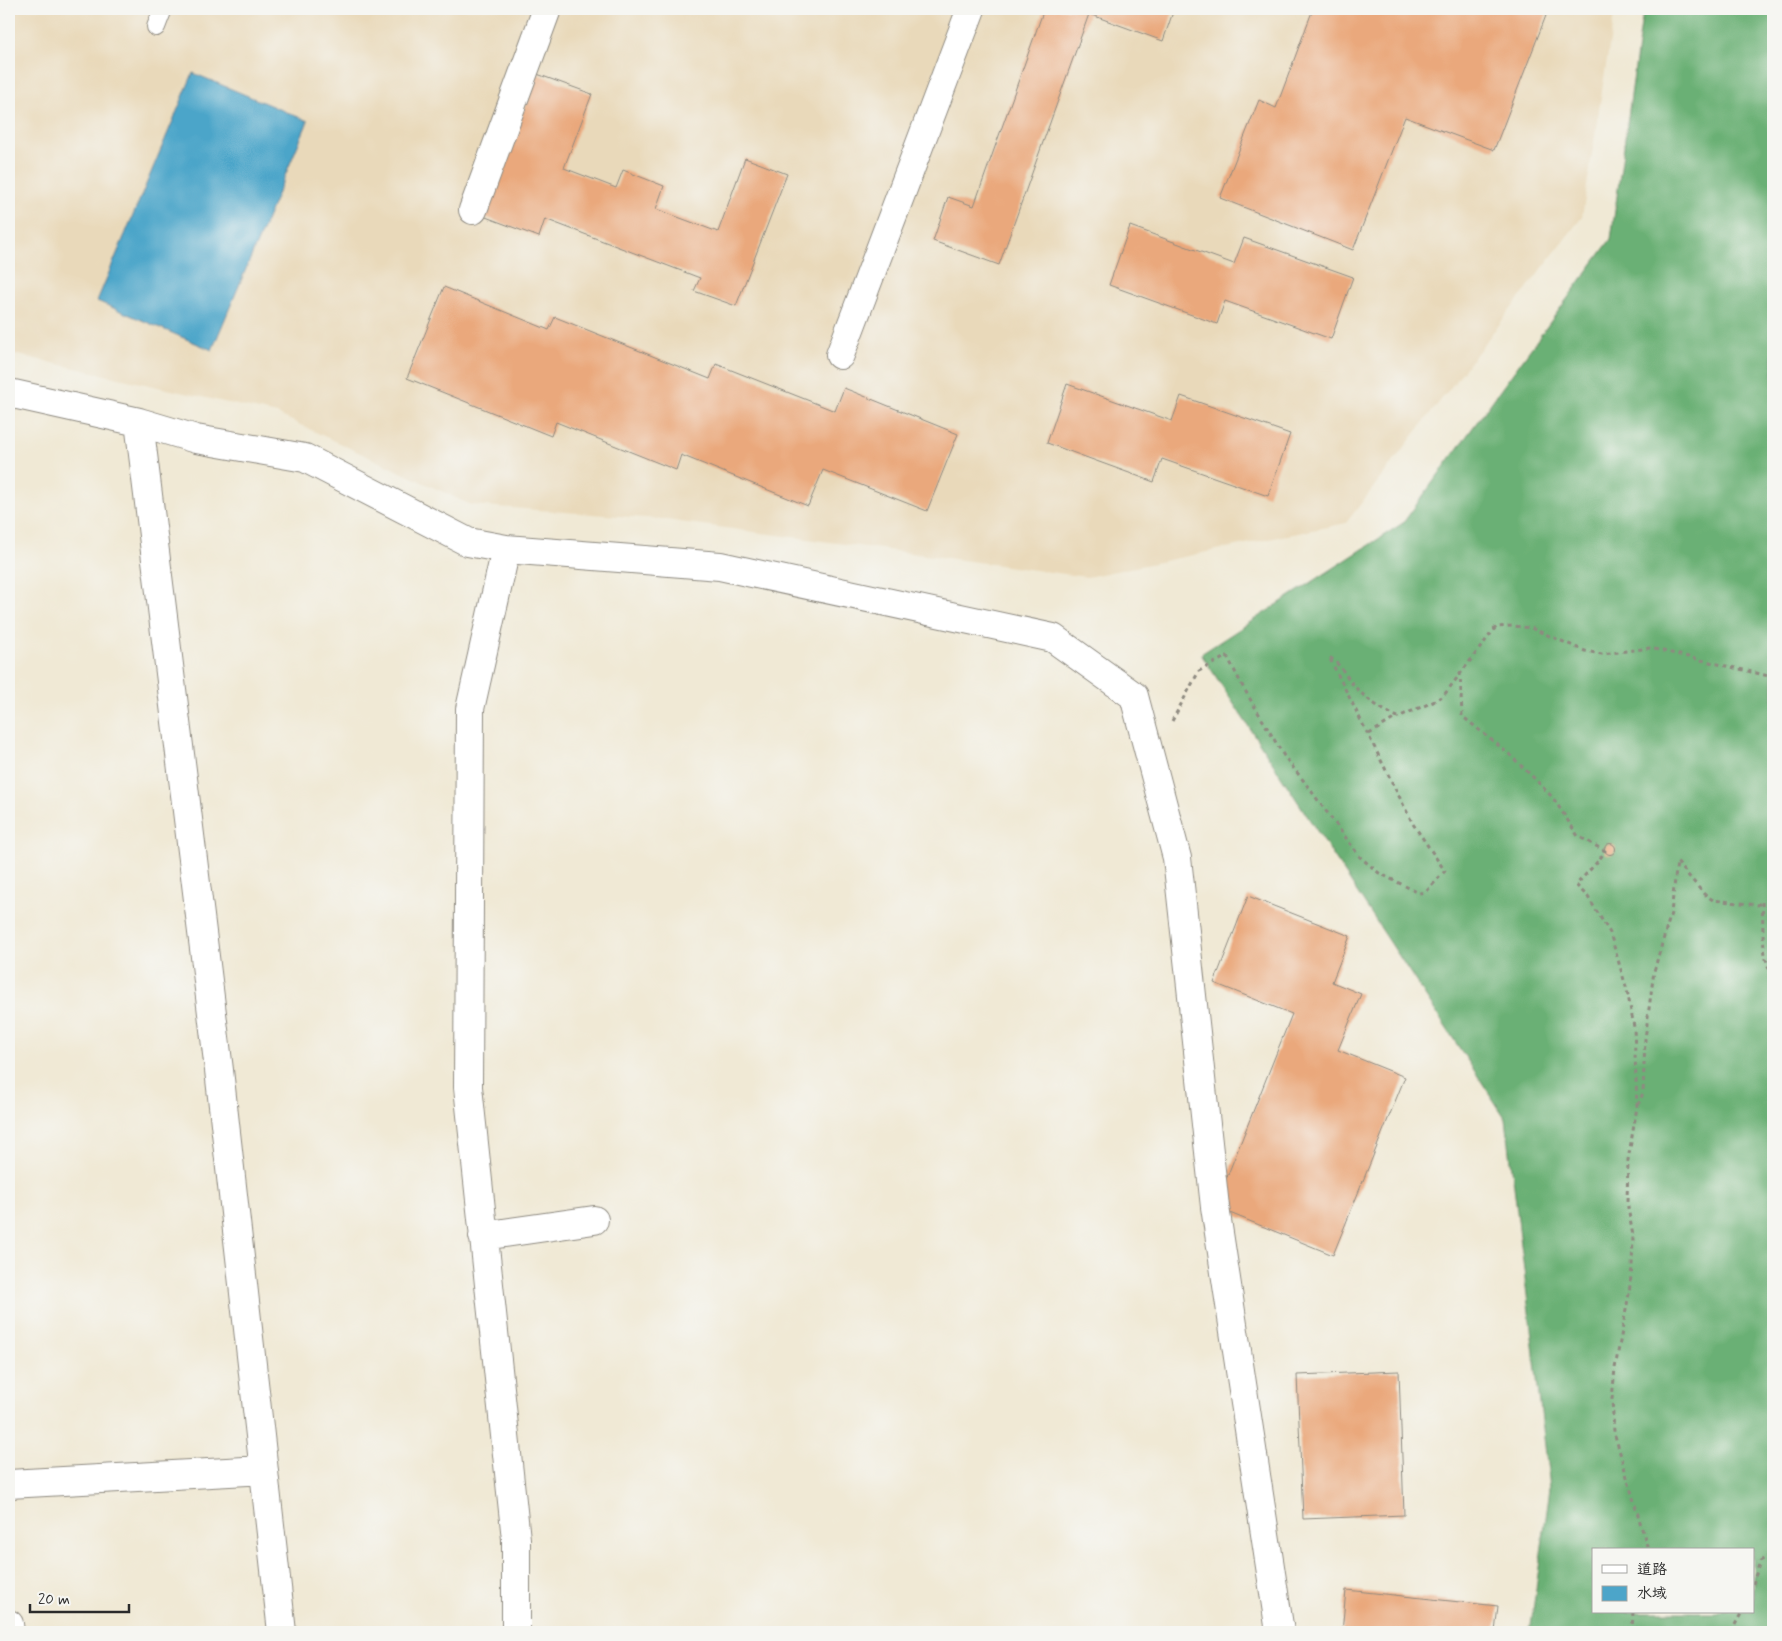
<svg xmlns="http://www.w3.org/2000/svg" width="1782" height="1641" viewBox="0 0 1782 1641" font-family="Mynerve,'LXGW WenKai TC',sans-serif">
<rect width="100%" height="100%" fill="#f6f6f2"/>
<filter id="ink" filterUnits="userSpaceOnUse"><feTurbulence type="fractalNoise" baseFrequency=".02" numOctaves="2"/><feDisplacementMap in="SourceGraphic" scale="10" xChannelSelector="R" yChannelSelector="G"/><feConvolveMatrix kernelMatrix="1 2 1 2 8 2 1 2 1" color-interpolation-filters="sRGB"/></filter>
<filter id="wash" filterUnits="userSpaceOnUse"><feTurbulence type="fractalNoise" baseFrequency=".0096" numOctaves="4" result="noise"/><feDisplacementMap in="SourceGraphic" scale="20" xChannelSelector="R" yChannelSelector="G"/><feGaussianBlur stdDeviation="1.12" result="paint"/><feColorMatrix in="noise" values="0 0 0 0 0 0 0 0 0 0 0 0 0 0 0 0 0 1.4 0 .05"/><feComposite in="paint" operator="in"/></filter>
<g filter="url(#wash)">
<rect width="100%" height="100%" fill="#f0e9d5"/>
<path fill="#e9d9ba" d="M 9,9 L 1615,9 L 1582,217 L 1346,523 L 1087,577 L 659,519 L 471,505 L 277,414 L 9,353 Z"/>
<path fill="#6bb074" stroke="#4b6e50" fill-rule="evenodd" d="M 1644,9 L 1773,9 L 1773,1632 L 1530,1632 L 1550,1488 L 1506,1119 L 1201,654 L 1403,523 L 1611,239 L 1641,24 ZM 1593,1550 L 1753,1550 L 1753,1612 L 1593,1612 Z"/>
<path fill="#4ca5c9" stroke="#3c687a" d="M 193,73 L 308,121 L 212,350 L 97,301 Z"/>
<g id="blocks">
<path fill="#eaa87c" d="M 1044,9 L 1174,9 L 1163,41 L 1089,14 L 999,265 L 933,241 L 948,197 L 974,206 Z
M 1313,9 L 1536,9 L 1547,13 L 1494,150 L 1405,117 L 1353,250 L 1220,198 L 1259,100 L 1276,108 Z
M 537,74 L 592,94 L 564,168 L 616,188 L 623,170 L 664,186 L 656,209 L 718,232 L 745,158 L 787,174 L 736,306 L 694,291 L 700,278 L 545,219 L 539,237 L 483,216 Z
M 1130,226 L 1234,264 L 1244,238 L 1353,277 L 1331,339 L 1225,301 L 1217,324 L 1109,285 Z
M 444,287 L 549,330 L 555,317 L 710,379 L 716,364 L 835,411 L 844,388 L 958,434 L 927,511 L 823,470 L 808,506 L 681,455 L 676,470 L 556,422 L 551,436 L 407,378 Z
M 1067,384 L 1172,421 L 1181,396 L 1290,434 L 1268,496 L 1162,459 L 1154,482 L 1047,443 Z
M1604.5 849a5.5 5.5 0 1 1 11 0a5.5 5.5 0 1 1-11 0Z
M 1248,896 L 1350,936 L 1332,982 L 1361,994 L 1338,1050 L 1405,1077 L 1333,1255 L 1215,1207 L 1292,1014 L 1214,983 Z
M 1399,1371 L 1404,1515 L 1303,1519 L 1297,1375 Z
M 1346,1590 L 1498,1606 L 1495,1632 L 1342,1632 Z"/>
</g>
</g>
<g filter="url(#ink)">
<use href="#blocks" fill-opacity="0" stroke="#8e8a80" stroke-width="1"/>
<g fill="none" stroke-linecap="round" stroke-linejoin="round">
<g stroke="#8e8a80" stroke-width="20">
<path id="lane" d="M 156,27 L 163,9"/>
</g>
<g stroke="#8e8a80" stroke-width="30">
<path id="street" d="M 473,210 L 547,9
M 840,355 L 971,9
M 9,393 L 139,422
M 506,549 L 720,566 L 1053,638 L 1134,696 L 1177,858 L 1215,1207 L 1280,1632
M 483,1236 L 594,1220
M 9,1484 L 264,1470
M 9,1624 L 10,1632
M 282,1632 L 219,1070 L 139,422 L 196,439 L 305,458 L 468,542 L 506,549 L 470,709 L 468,1087 L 516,1539 L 516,1632"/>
</g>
<path stroke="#8e8a80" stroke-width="3" stroke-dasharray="4 4" stroke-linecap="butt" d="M 1460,672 L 1462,716 L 1509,754 L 1535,779 L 1553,798 L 1578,836 L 1605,851 L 1599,860 L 1576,885 L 1588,897 L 1610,933 L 1627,990 L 1634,1027 L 1637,1107 L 1628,1160 L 1627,1202 L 1633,1236 L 1632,1267 L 1629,1294 L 1615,1368 L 1612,1399 L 1614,1432 L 1647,1546 L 1645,1550
M 1172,721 L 1199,671 L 1227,656 L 1243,687 L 1284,756 L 1303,780 L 1360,857 L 1379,873 L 1419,893 L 1426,892 L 1445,871 L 1413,824 L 1329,657 C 1342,665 1347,679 1358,690 C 1369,701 1383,711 1398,717 L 1433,702 L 1444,695 L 1496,627 L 1513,626 L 1531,628 L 1585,651 L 1602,654 L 1650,648 L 1773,677
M 1369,734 L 1397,717
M 1638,1105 L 1643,1093 L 1645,1039 L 1654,971 L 1671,913 L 1677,862 L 1704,894 L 1713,900 L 1758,905 L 1762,901 C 1764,929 1760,952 1773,978
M 1753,1584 L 1760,1561 L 1773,1554
M 1632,1632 L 1633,1612
M 1731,1632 L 1742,1612"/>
<use href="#lane" stroke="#fff" stroke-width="18"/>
<use href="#street" stroke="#fff" stroke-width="28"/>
</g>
</g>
<rect width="1782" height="1641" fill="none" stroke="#f6f6f2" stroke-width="30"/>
<rect x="1592" y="1548" width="162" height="65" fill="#f6f6f2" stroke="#a5a5a2"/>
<rect x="1602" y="1565" width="25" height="8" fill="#ffffff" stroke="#a5a5a2"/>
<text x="1637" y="1574" font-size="15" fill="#2b2b2b">道路</text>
<rect x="1602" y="1586" width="25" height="15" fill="#4ca5c9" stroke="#a5a5a2"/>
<text x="1637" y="1598" font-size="15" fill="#2b2b2b">水域</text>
<path d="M30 1604v8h99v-8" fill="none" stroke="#2b2b2b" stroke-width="2.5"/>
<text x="38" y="1604" font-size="15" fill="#2b2b2b" stroke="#f6f6f2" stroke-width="4" paint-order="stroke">20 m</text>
</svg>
